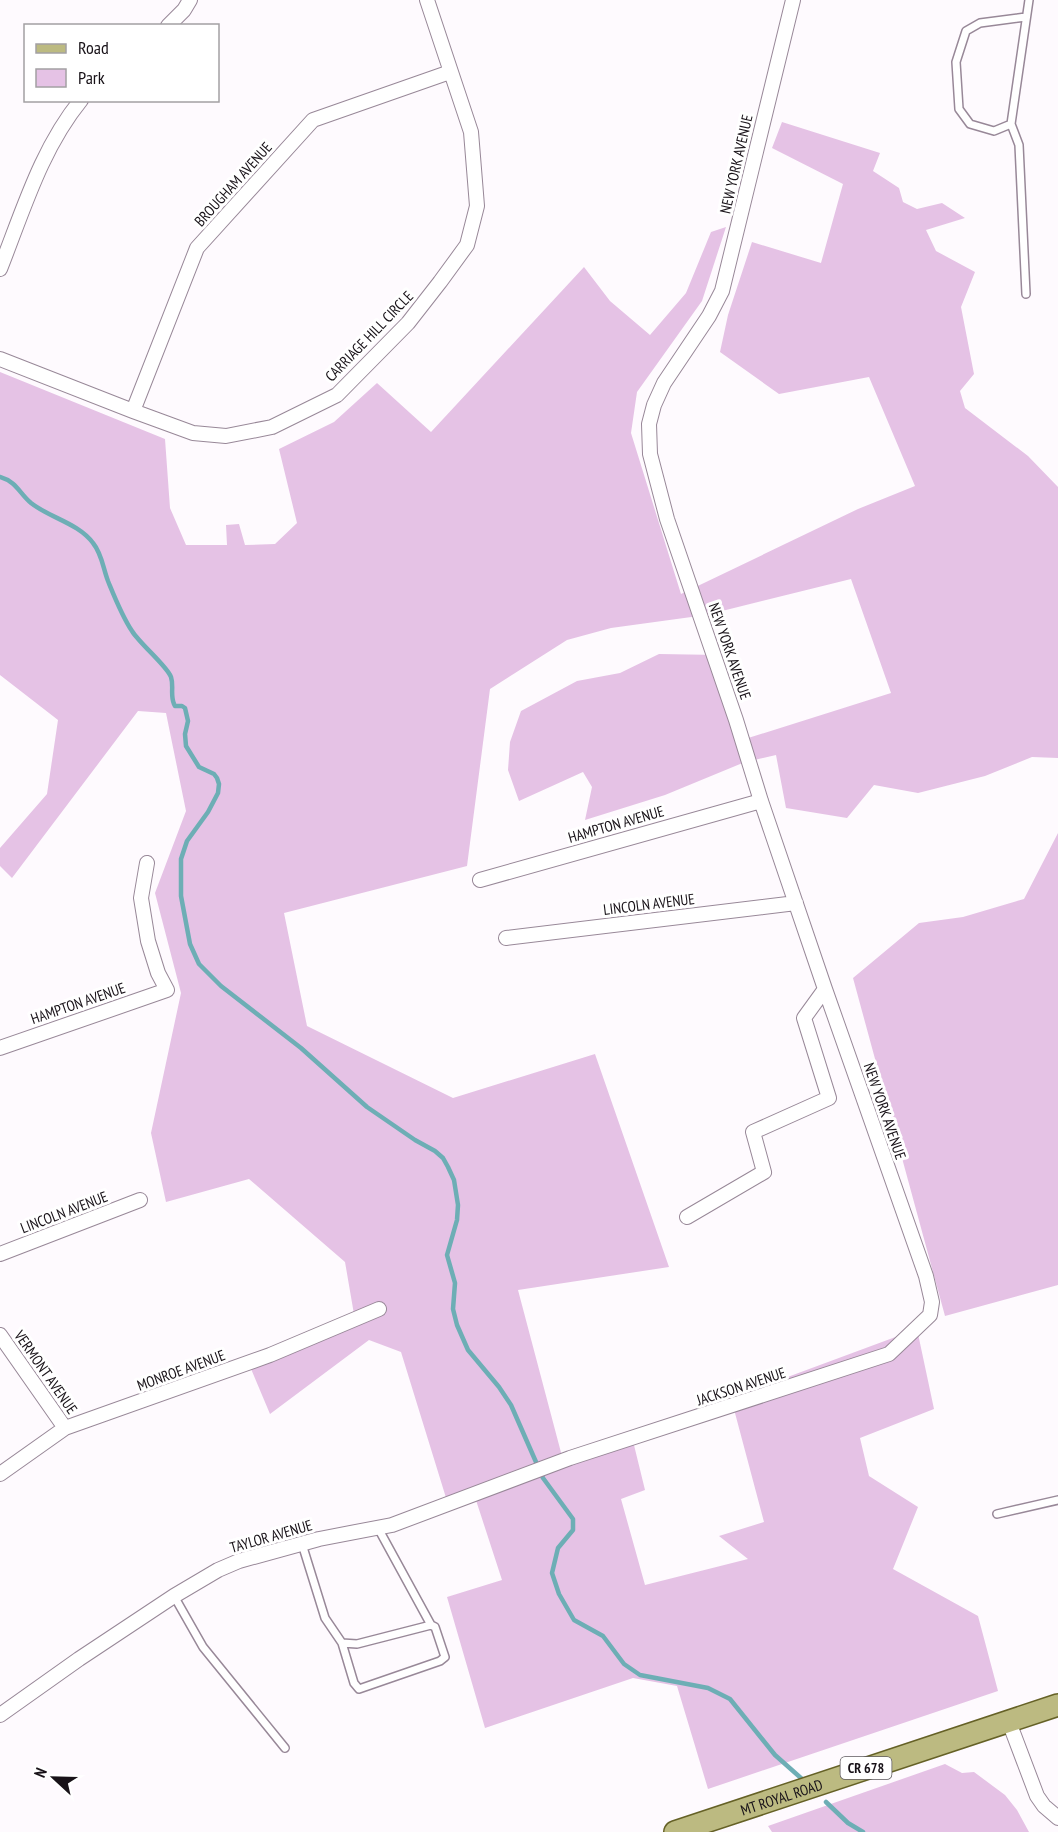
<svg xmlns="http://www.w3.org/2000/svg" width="1058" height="1832" viewBox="0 0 1058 1832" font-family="'PT Sans Narrow',sans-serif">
<rect width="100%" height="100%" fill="#fefafe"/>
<path fill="#e5c2e5" d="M 782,122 L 880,153 L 873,171 L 899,188 L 903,202 L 917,209 L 942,203 L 965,218 L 926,230 L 936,251 L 975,272 L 961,307 L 974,374 L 960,391 L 965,408 L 1028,456 L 1058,487 L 1058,758 L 1032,757 L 985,776 L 918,793 L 874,785 L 847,818 L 786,808 L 776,755 L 745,762 L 665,795 L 585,820 L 592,787 L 583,772 L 519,801 L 508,770 L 510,742 L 521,711 L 577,681 L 620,673 L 659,654 L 719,655 L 745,739 L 891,693 L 851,579 L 706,615 L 611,628 L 567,640 L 490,689 L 467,866 L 284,913 L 307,1026 L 453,1098 L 595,1054 L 669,1267 L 518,1290 L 563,1460 L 633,1441 L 645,1490 L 621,1499 L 645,1585 L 748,1559 L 719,1536 L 764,1522 L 731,1398 L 917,1329 L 934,1409 L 860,1438 L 869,1476 L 918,1507 L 893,1569 L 978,1616 L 998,1691 L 708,1789 L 677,1686 L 633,1678 L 485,1728 L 447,1597 L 502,1580 L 473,1491 L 447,1501 L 401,1352 L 369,1340 L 270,1414 L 249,1364 L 355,1320 L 345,1262 L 249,1179 L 166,1202 L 151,1133 L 181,993 L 155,893 L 186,811 L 166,713 L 138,711 L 12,878 L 0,866 L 0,848 L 47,794 L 58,720 L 0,675 L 0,372 L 165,439 L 170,508 L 186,545 L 227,545 L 226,525 L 239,524 L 245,545 L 275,544 L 297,523 L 279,449 L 334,422 L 377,383 L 431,432 L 584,267 L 610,301 L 650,335 L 686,293 L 711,232 L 726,227 L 702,301 L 637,392 L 631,433 L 681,594 L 858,509 L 915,486 L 869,377 L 779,394 L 720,352 L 728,315 L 752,242 L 821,263 L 843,184 L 772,148 Z
M 1058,833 L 1058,1285 L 945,1316 L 853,978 L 919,923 L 963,917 L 1024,899 Z
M 945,1764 L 962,1773 L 974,1772 L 1005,1795 L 1017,1810 L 1029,1832 L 772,1832 L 768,1826 Z"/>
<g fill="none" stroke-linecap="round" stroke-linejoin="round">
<path stroke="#6daeb5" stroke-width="4.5" d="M 0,477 C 17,482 19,493 31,503 C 50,518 78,523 93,543 C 102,554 103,568 108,581 C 115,598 122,616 132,631 C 140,644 167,666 171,677 C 174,686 170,695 174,704 L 175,706 L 182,706 L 185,708 L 188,721 L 185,734 L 186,746 L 199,767 L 214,774 L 217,778 L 219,784 L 218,793 L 208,812 L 187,841 L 181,859 L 181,896 L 190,944 L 199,964 L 221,986 L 301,1048 L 367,1107 L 415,1140 L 435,1151 L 443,1158 L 448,1167 L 454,1180 L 458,1205 L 457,1220 L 447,1255 L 455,1283 L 453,1309 L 457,1325 L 468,1350 L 499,1387 L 511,1405 L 543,1478 L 573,1519 L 573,1530 L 558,1548 L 552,1573 L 559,1594 L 574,1620 L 603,1636 L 624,1664 L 640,1675 L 708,1688 L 730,1699 L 775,1755 L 802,1779
M 826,1802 L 848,1823 L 863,1832"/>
<g stroke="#988898" stroke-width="10">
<path id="lane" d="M 1026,17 L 980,23 L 966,31 L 956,62 L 959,109 L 970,124 L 994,131 L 1011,124 C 1017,83 1023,41 1029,0
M 1011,124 L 1019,145 L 1026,294
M 997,1514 L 1058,1500
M 378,1528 L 431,1625
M 302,1544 L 325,1618 L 342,1643 L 354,1683 L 359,1689 L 440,1661 L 445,1657 L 435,1627 L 431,1625 L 357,1644 L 342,1643
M 174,1596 L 203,1647 L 285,1748"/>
</g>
<g stroke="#988898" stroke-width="16">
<path id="street" d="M 168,26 L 184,10 L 190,0
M 0,269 C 23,211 41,149 81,100
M 0,359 L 133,411 L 193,433 L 226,436 L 272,427 L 337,395 L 408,323 L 440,282 L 467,245 L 477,206 L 471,132 L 427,0
M 133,411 L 197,248 L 313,120 L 450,72
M 480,880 L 761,801
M 506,938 L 796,903
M 0,1048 L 167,990 L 158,973 L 148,941 L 141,898 L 147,863
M 687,1217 L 764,1172 L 753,1132 L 829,1098 L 804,1018 L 825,989
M 0,1254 L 140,1200
M 0,1335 L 65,1428
M 0,1474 L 65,1428 L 270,1355 L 379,1309
M 0,1715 L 79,1659 L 174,1596 L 218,1570 L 239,1561 L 319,1539 L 392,1525 L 570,1458 L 889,1354 L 930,1315 L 932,1302 L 926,1276 L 825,989 L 761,801 L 736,720 L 667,519 L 650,454 L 649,424 L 654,405 L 664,383 L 709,316 L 722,291 L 793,0
M 1009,1722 L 1037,1796 L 1044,1806 L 1058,1818"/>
</g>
<g stroke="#656126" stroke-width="24">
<g id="primary">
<path id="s1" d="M 675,1832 L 1058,1705"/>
</g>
</g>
<use href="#lane" stroke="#fff" stroke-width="7"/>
<use href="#street" stroke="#fff" stroke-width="14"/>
<use href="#primary" stroke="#bcba81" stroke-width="21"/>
</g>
<g text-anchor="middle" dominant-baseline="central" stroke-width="6" stroke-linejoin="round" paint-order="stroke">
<rect fill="#fff" stroke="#5d595d" stroke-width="1.5" x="840.5" y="1757" width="51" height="22" rx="4.5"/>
<g font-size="14" font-weight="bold" fill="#181218">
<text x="866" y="1768">CR 678</text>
</g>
<g font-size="15" fill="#181218" stroke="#fff">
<text transform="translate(736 164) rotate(-77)">NEW YORK AVENUE</text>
<text transform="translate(233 184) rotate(-48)">BROUGHAM AVENUE</text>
<text transform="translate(369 336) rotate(-46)">CARRIAGE HILL CIRCLE</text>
<text transform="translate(730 651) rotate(71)">NEW YORK AVENUE</text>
<text transform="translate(616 824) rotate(-16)">HAMPTON AVENUE</text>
<text transform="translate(649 904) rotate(-7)">LINCOLN AVENUE</text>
<text transform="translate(78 1003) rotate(-19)">HAMPTON AVENUE</text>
<text transform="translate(885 1111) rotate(71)">NEW YORK AVENUE</text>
<text transform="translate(64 1212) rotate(-21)">LINCOLN AVENUE</text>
<text transform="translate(181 1370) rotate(-20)">MONROE AVENUE</text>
<text transform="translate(46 1372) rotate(55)">VERMONT AVENUE</text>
<text transform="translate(741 1386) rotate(-18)">JACKSON AVENUE</text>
<text transform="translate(271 1536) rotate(-16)">TAYLOR AVENUE</text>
<text stroke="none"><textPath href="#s1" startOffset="112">MT ROYAL ROAD</textPath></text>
</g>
</g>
<rect x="24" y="24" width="195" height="78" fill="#ffffff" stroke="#a3a0a3" stroke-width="1.5"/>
<rect x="36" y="44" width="30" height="9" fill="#bcba81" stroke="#a3a0a3" stroke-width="1.5"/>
<text x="78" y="54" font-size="18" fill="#181218">Road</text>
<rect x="36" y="69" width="30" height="18" fill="#e5c2e5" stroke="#a3a0a3" stroke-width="1.5"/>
<text x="78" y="84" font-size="18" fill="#181218">Park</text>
<g transform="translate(54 1778) rotate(292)" stroke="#ffffff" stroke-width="4.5" paint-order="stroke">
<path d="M0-4.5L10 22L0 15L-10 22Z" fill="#181218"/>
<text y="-9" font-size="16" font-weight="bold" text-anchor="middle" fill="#181218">N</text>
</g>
</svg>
